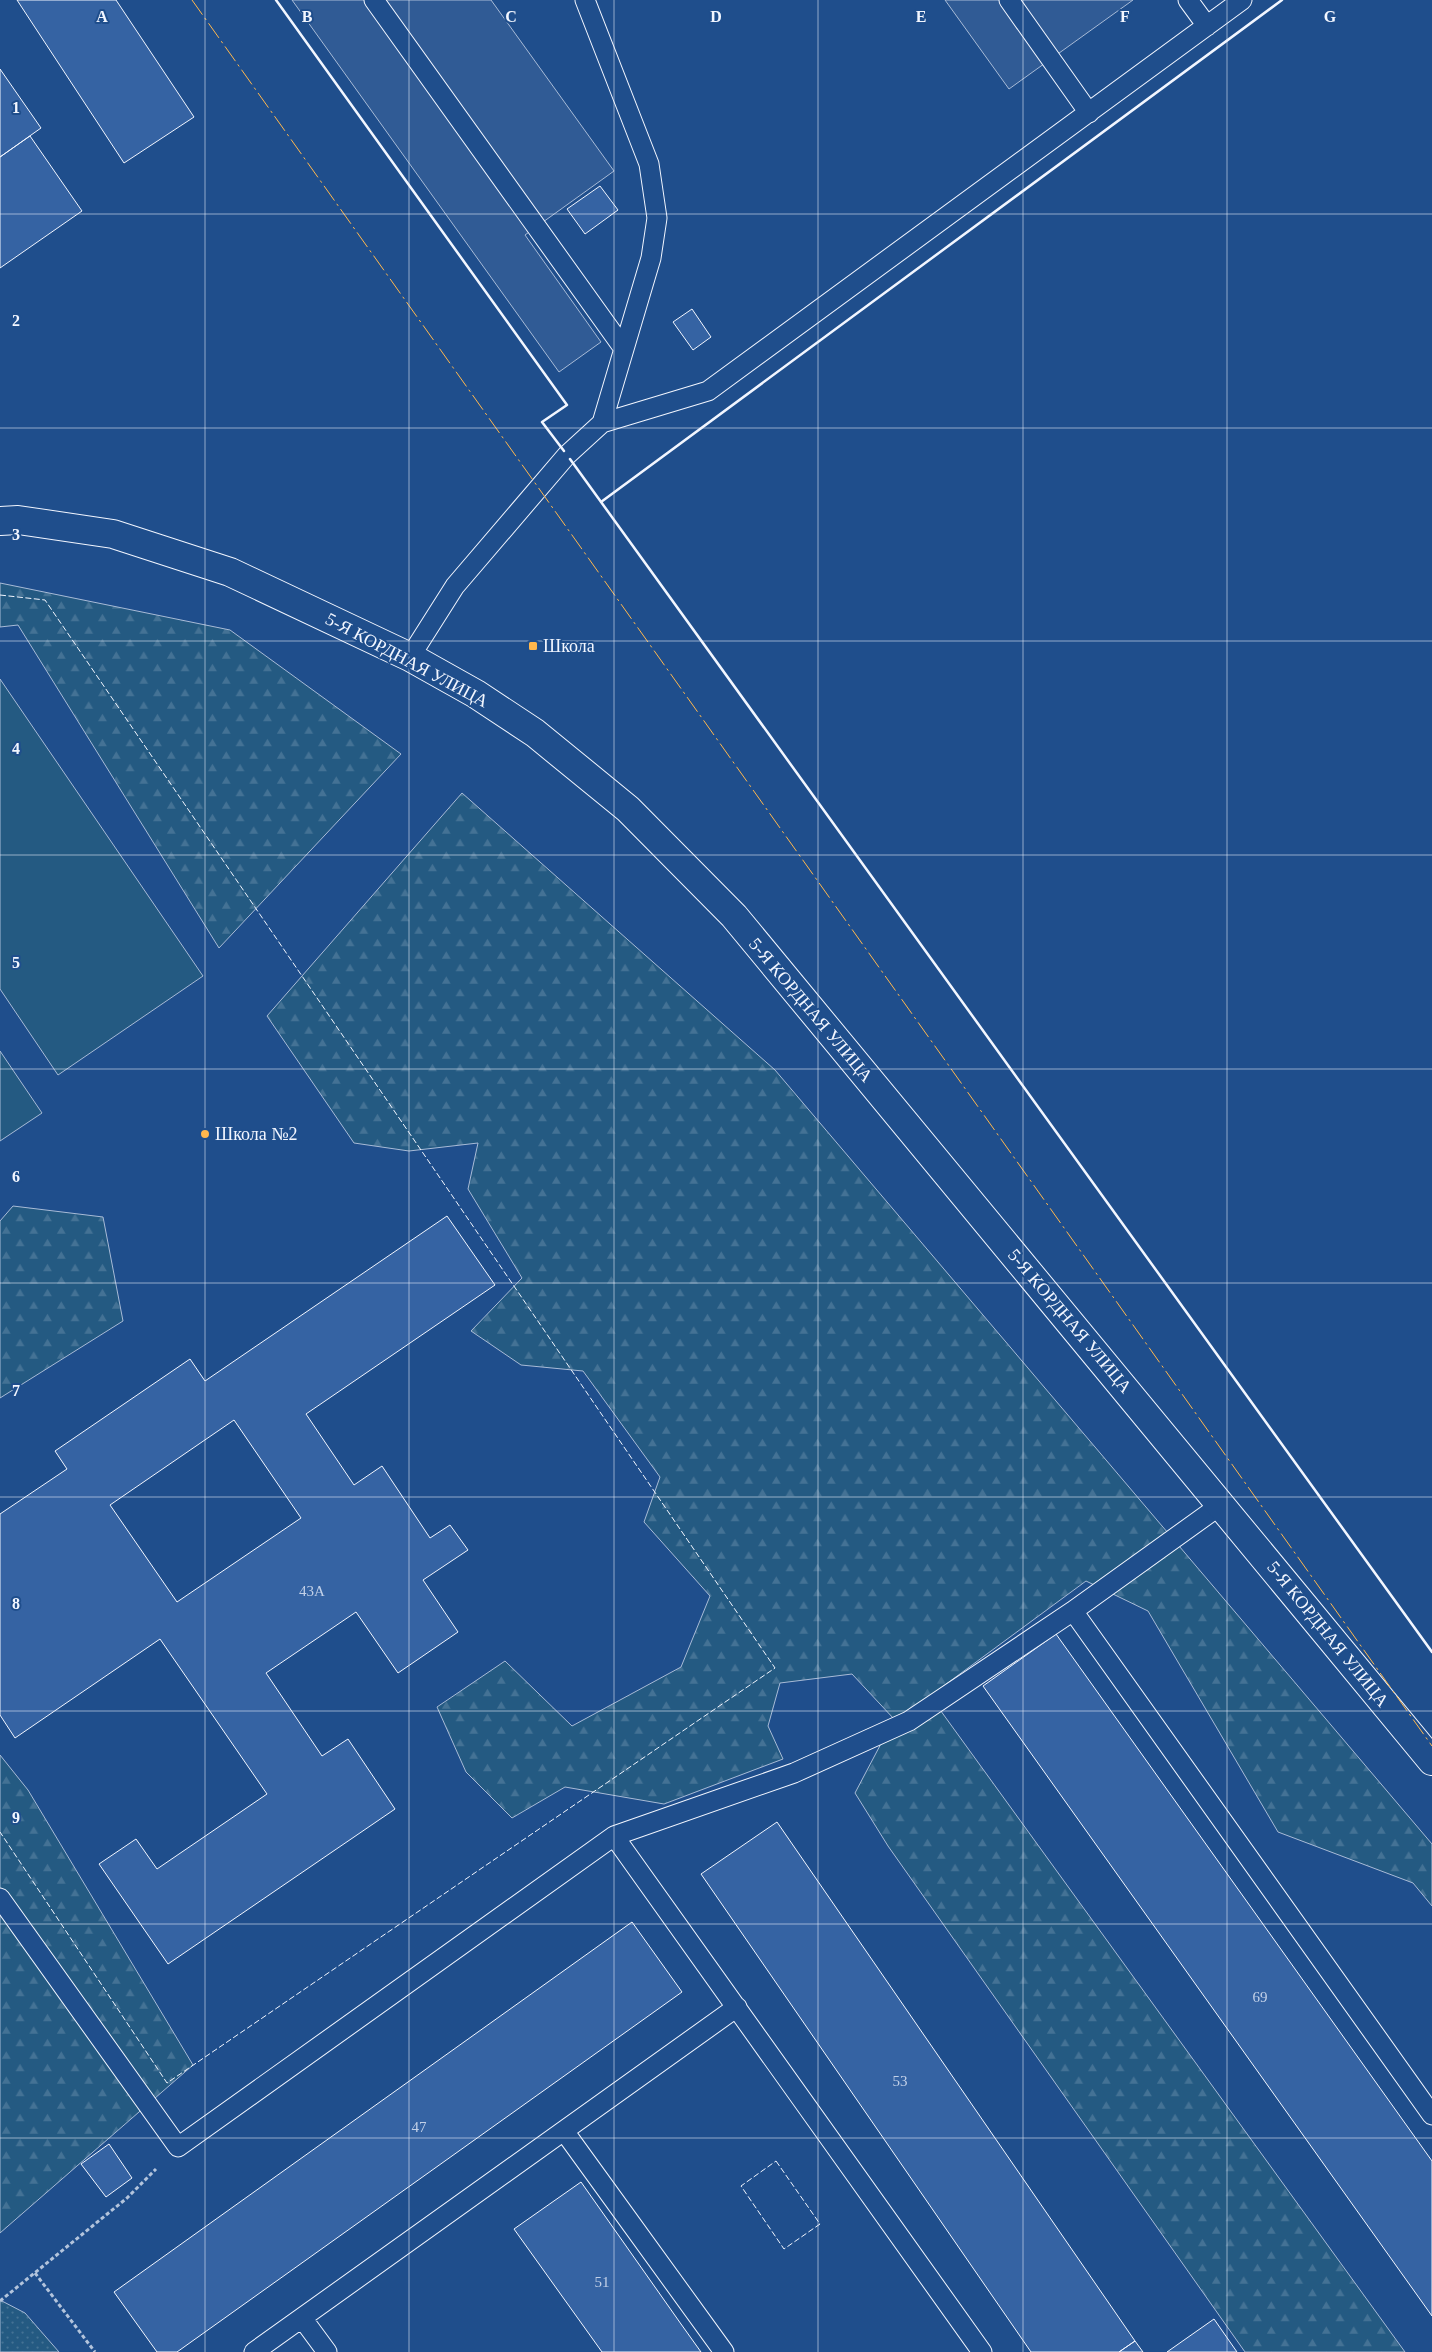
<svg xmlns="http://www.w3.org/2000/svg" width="1432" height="2352" viewBox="0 0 1432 2352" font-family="Georgia,serif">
<defs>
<pattern id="forest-firs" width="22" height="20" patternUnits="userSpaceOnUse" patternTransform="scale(1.25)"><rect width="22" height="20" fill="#245a82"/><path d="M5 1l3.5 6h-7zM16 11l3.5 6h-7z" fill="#447295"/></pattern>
<pattern id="park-dots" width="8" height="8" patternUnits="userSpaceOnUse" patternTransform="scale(1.25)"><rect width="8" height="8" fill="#245a82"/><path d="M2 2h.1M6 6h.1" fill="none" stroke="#447295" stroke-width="1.8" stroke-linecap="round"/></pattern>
</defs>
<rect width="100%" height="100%" fill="#1f4e8c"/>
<path fill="url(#forest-firs)" stroke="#a8bbd7" d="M 0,583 L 230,630 L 401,754 L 219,948 L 18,625 L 0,627 Z
M 462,793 L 775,1070 L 1432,1844 L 1432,1906 L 1413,1883 L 1278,1832 L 1148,1611 L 1086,1581 L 930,1696 L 1405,2352 L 1245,2352 L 888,1846 L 855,1793 L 894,1719 L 852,1674 L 780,1683 L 768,1726 L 783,1759 L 664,1804 L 565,1787 L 512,1818 L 466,1772 L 437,1707 L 505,1661 L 572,1726 L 681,1667 L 710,1596 L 644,1522 L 660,1477 L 583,1371 L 521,1365 L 471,1331 L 522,1278 L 468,1189 L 478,1143 L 409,1151 L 354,1143 L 267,1016 Z
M 13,1206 L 103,1217 L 123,1321 L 0,1398 L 0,1221 Z
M 0,1755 L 28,1790 L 193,2065 L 0,2233 Z"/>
<path fill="url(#park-dots)" stroke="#a8bbd7" d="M 0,2300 L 25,2313 L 59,2352 L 0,2352 Z"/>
<path fill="#245a82" stroke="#a8bbd7" d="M 0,679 L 203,976 L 58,1075 L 0,989 Z
M 0,1051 L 42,1113 L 0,1141 Z"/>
<path fill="#305b95" stroke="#a8bbd7" d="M 292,0 L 491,0 L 614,171 L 525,235 L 601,342 L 559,372 Z
M 945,0 L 1133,0 L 1009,89 Z"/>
<path fill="#3563a3" stroke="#f2f6ff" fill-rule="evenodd" d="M 17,0 L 116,0 L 194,117 L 124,163 Z
M 0,69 L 41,128 L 0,157 Z
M 30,136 L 82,211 L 0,268 L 0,157 Z
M 600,186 L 618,210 L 585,234 L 567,209 Z
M 692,309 L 711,337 L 693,350 L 673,322 Z
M 447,1216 L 495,1285 L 306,1414 L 354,1485 L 382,1466 L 430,1538 L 450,1525 L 468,1550 L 423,1580 L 458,1632 L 398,1673 L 356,1612 L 266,1673 L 322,1756 L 348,1739 L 395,1809 L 168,1964 L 99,1864 L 136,1839 L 157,1869 L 267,1794 L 160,1639 L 15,1738 L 0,1715 L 0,1514 L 67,1469 L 55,1451 L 190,1359 L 205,1381 ZM 234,1420 L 301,1518 L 177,1602 L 110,1505 Z
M 1056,1634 L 1432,2161 L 1432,2316 L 983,1686 Z
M 777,1822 L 1135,2341 L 1119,2352 L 1031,2352 L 701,1874 Z
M 632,1922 L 682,1992 L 177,2352 L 157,2352 L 114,2292 Z
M 109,2144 L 132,2178 L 106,2197 L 81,2164 Z
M 581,2182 L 681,2324 L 701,2352 L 602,2352 L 514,2229 Z
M 1214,2319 L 1237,2352 L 1167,2352 Z
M 1135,2341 L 1143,2352 L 1119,2352 Z"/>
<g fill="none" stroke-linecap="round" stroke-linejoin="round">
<g stroke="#f2f6ff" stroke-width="21">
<path id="lane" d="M 374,0 L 624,349
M 1009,0 L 1089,113
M 1188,0 L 1207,26
M 602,423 L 708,391 L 1242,0
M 410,657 L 455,586 L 567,455 L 602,423 L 651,258 L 657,218 L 649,164 L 585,0
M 1222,1504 L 1073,1611 L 1432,2115
M 614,1836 L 794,1773 L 909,1721 L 1073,1611
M 0,1898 L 178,2147 L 614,1836 L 982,2352
M 564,2131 L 724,2352
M 302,2318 L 327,2352
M 254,2352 L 737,2007"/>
</g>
<g stroke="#f2f6ff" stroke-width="30">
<path id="secondary" d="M 0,521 L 18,520 L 113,534 L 230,572 L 410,657 L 476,694 L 535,733 L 628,809 L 734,916 L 1432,1761"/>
</g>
<path stroke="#b3c4dc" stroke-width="3" stroke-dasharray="4 2.5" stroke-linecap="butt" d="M 35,2273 L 95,2352
M 0,2301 L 127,2198 L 156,2169"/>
<use href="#lane" stroke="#1f4e8c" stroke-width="19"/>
<use href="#secondary" stroke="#1f4e8c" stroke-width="28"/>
<path stroke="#f2f6ff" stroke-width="1" stroke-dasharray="6 2.5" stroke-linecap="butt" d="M 0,595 L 45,600 L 775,1668 L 167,2083 L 0,1832
M 776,2161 L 820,2224 L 784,2249 L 741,2186 Z"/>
<path stroke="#f2f6ff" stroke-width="2.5" d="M 276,0 L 567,405 L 542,422 L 564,451
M 570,459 L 1432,1652
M 601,502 L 1282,0"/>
<path stroke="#ffb74d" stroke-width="1" stroke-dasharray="18 4 2.5 4" stroke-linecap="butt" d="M 192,0 L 1432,1746"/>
</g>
<path fill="none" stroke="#f2f6ff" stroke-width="1" stroke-opacity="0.55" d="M 205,0 L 205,2352M 409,0 L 409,2352M 614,0 L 614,2352M 818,0 L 818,2352M 1023,0 L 1023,2352M 1227,0 L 1227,2352M 0,214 L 1432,214M 0,428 L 1432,428M 0,641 L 1432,641M 0,855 L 1432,855M 0,1069 L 1432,1069M 0,1283 L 1432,1283M 0,1497 L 1432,1497M 0,1711 L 1432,1711M 0,1924 L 1432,1924M 0,2138 L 1432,2138"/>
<g fill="#ffb74d" stroke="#1f4e8c" stroke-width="2">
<rect x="528" y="641" width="10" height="10" rx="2.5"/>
<circle cx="205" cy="1134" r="5"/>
</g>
<g text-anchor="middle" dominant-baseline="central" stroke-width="4" stroke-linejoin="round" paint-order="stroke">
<g font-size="15" fill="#c3d1e8">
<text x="312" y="1591">43А</text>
<text x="1260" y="1997">69</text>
<text x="900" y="2081">53</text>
<text x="419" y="2127">47</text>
<text x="602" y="2282">51</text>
</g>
<g font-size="18" fill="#f2f6ff" stroke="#1f4e8c" text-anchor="start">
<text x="543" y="646">Школа</text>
<text x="215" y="1134">Школа №2</text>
</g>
<g font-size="18" fill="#f2f6ff" stroke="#1f4e8c">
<text transform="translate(407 660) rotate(28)">5-Я КОРДНАЯ УЛИЦА</text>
<text transform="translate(811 1010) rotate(50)">5-Я КОРДНАЯ УЛИЦА</text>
<text transform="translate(1070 1321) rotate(50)">5-Я КОРДНАЯ УЛИЦА</text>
<text transform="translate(1328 1634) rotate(51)">5-Я КОРДНАЯ УЛИЦА</text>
</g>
</g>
<g font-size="16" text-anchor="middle" font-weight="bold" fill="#f2f6ff" stroke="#1f4e8c" stroke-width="4" stroke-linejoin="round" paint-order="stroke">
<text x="102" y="22">A</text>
<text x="307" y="22">B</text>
<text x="511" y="22">C</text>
<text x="716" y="22">D</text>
<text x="921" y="22">E</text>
<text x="1125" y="22">F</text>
<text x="1330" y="22">G</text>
<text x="16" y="113">1</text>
<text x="16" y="326">2</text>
<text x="16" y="540">3</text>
<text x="16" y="754">4</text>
<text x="16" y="968">5</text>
<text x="16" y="1182">6</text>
<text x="16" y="1396">7</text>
<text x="16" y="1609">8</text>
<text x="16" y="1823">9</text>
</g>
</svg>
